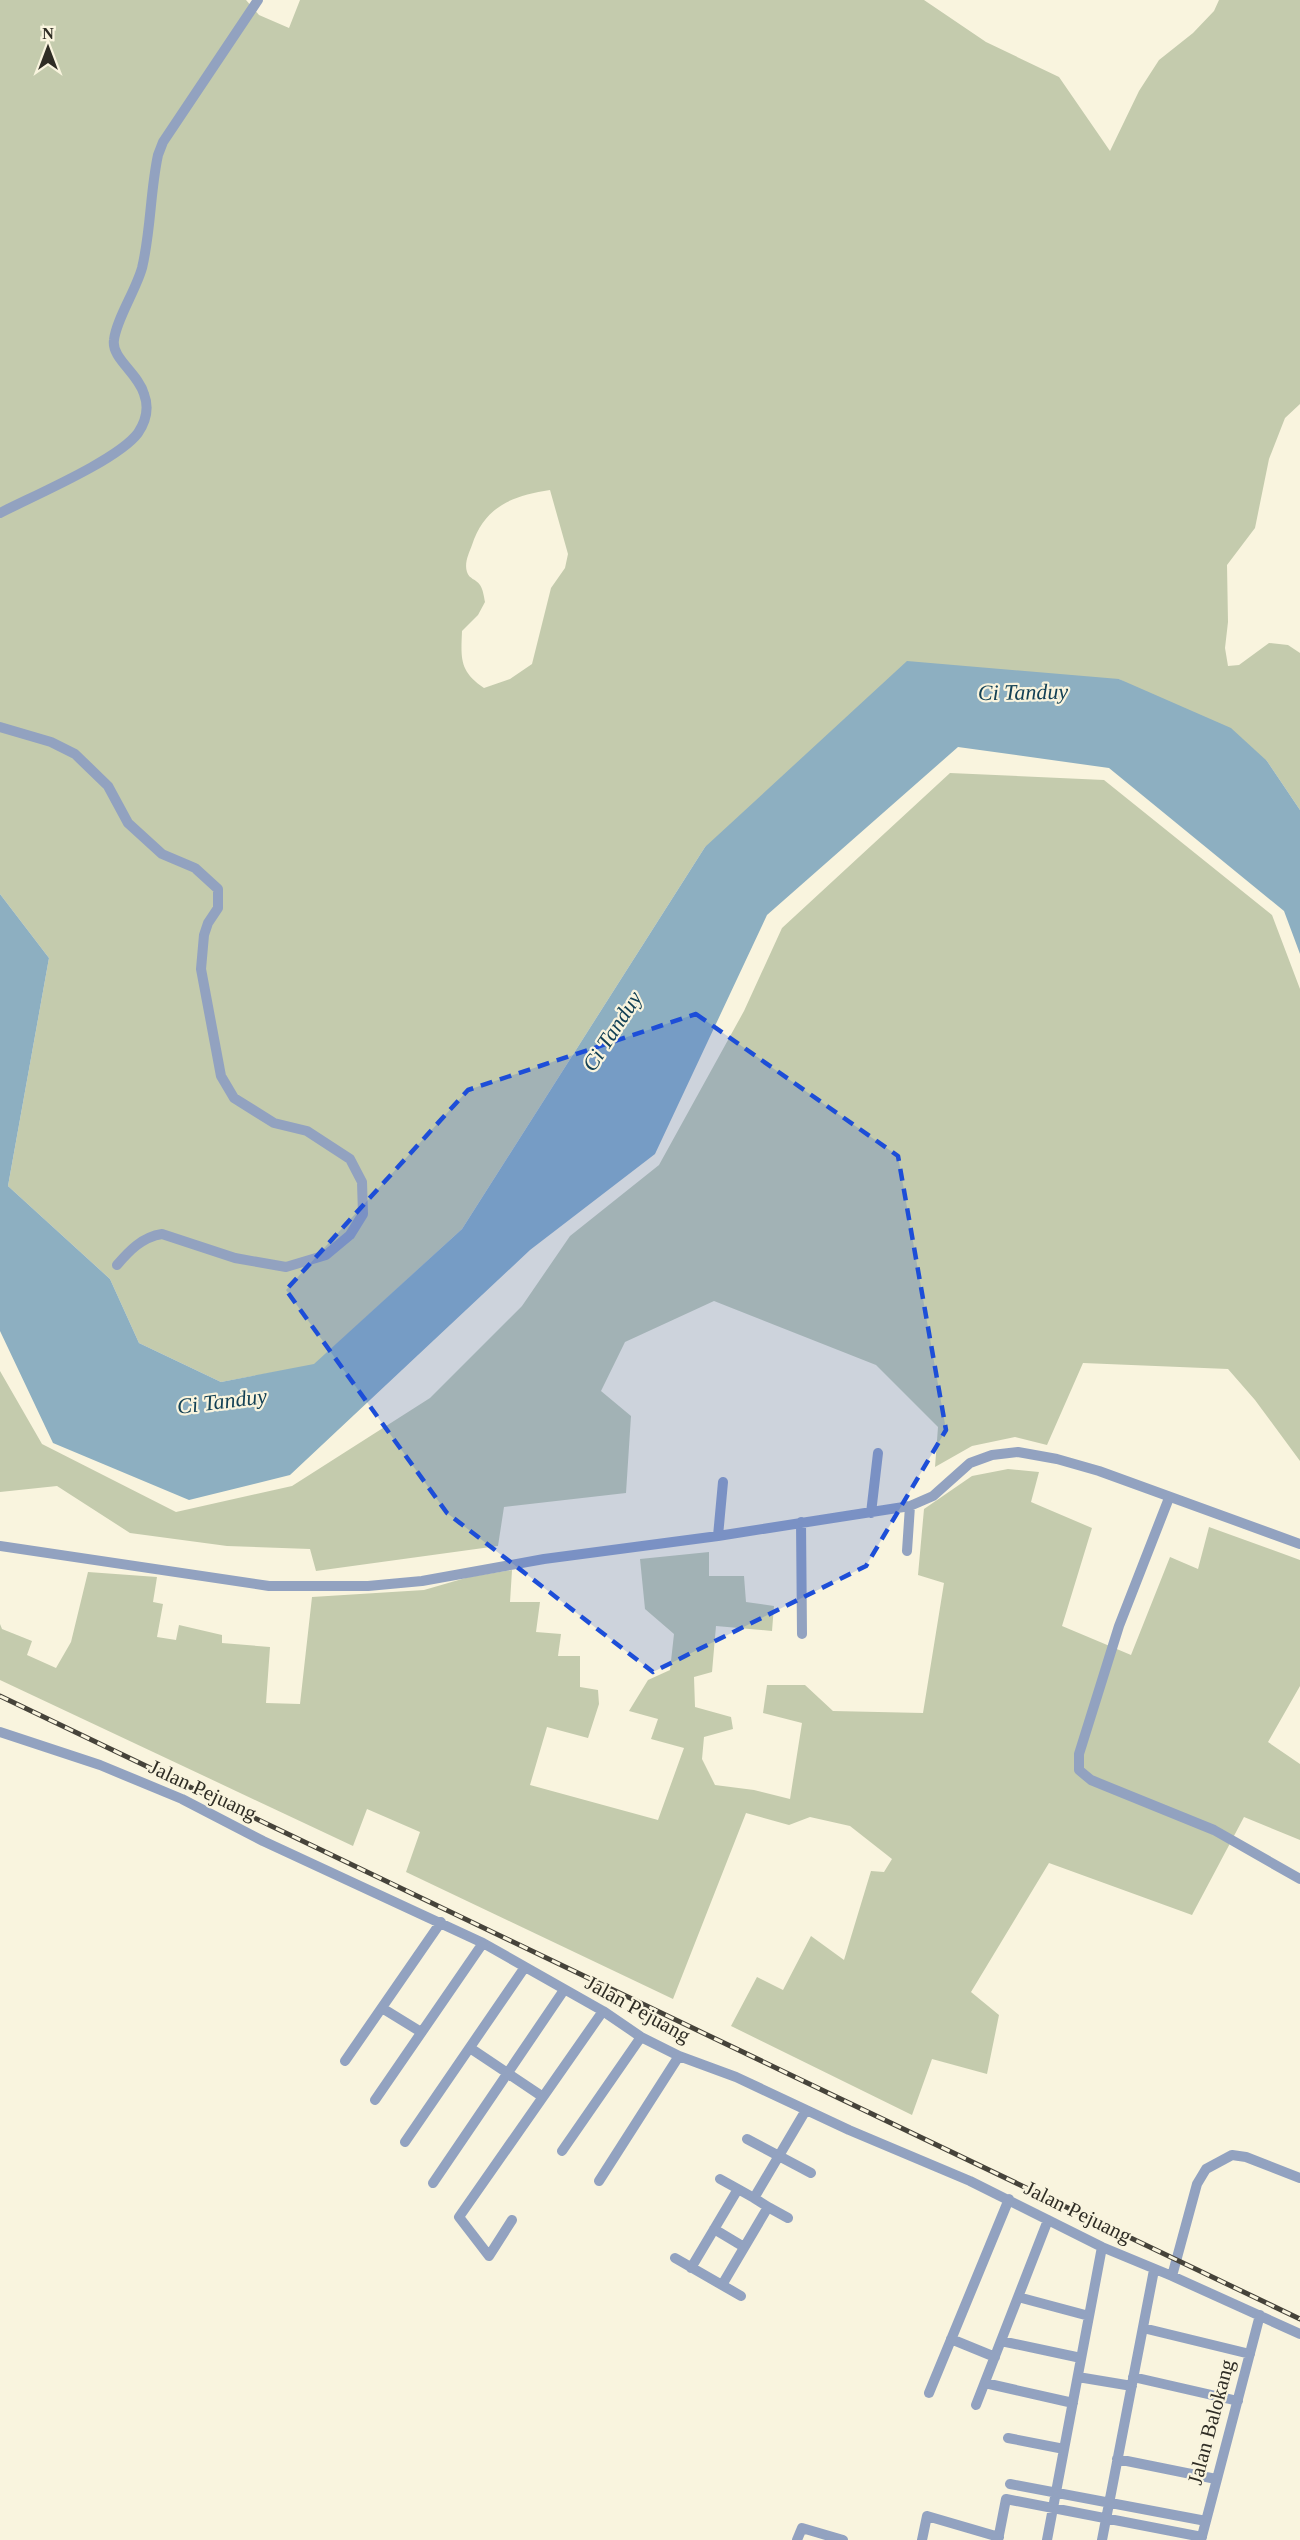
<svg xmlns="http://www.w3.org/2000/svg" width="1300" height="2540" viewBox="0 0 1300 2540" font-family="Georgia,serif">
<rect width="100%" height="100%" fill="#f9f4de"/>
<path fill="#c4cbad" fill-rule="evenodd" d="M 0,0 L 246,0 L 259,15 L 289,28 L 300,0 L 924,0 L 986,42 L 1059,77 L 1110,151 L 1139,91 L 1159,60 L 1193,33 L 1214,11 L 1219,0 L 1300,0 L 1300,404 L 1285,418 L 1269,459 L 1255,528 L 1227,565 L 1228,622 L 1225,648 L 1228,666 L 1239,665 L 1269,643 L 1288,645 L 1300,653 L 1300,810 L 1267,761 L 1119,679 L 705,847 L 462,1229 L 314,1365 L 221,1382 L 139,1343 L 110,1279 L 8,1186 L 49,958 L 0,894 ZM 550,490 L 568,554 L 565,568 L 551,588 L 532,664 L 510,679 L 484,688 C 459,671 461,658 462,631 L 478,615 L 485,602 C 484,597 483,589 480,585 C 476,579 469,579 467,572 C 464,563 469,553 472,545 C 485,506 512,496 550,490 Z
M 950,773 L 1104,780 L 1272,915 L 1300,989 L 1300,1461 L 1255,1400 L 1228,1369 L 1083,1363 L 1047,1445 L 1015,1437 L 972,1446 L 935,1467 L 938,1427 L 876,1365 L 714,1301 L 625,1342 L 601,1391 L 631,1416 L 626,1493 L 504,1507 L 498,1546 L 316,1571 L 310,1549 L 227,1546 L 130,1533 L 57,1486 L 0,1492 L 0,1371 L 42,1444 L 176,1512 L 292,1486 L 430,1398 L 522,1306 L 570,1236 L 659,1165 L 744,1011 L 782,928 Z
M 1008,1469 L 1039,1472 L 1031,1502 L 1092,1528 L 1062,1626 L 1131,1655 L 1170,1557 L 1198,1569 L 1209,1527 L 1300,1560 L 1300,1686 L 1268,1742 L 1300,1764 L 1300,1840 L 1244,1817 L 1192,1915 L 1049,1863 L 971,1992 L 999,2015 L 987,2074 L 932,2059 L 912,2115 L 731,2026 L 757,1977 L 783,1990 L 811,1936 L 844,1960 L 871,1871 L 884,1872 L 892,1859 L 850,1826 L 810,1817 L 789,1825 L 746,1813 L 673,1999 L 406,1872 L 420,1832 L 367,1809 L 353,1846 L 0,1680 L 0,1624 L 2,1629 L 32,1641 L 27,1655 L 56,1668 L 71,1642 L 88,1572 L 157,1577 L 153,1602 L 163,1604 L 157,1637 L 176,1640 L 179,1625 L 222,1635 L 222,1643 L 270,1647 L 266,1703 L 300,1704 L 312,1597 L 424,1590 L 469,1577 L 512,1570 L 510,1602 L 540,1602 L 536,1632 L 561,1634 L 558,1656 L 580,1656 L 580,1687 L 598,1690 L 599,1704 L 588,1738 L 547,1727 L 530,1785 L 658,1820 L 684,1748 L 651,1739 L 658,1719 L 629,1711 L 648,1680 L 670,1670 L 674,1634 L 645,1609 L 640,1559 L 709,1552 L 709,1576 L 744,1576 L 746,1602 L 774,1606 L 772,1631 L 716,1626 L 712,1672 L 694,1677 L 695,1707 L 731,1717 L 733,1729 L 704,1737 L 702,1759 L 715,1785 L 754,1790 L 790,1799 L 802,1723 L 763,1713 L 767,1685 L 805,1685 L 833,1711 L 923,1713 L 944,1583 L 918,1575 L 924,1509 L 972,1476 Z"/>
<path fill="#8dafc1" d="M 907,661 L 1119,679 L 1231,728 L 1267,761 L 1300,810 L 1300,954 L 1284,911 L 1109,768 L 958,747 L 767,915 L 655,1154 L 530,1250 L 290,1475 L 189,1500 L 53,1443 L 0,1331 L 0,894 L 49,958 L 8,1186 L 110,1279 L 139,1343 L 221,1382 L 314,1364 L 462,1229 L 705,847 Z"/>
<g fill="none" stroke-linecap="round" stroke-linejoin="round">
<path stroke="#92a2c0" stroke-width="10" d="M 0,513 C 33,496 118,460 138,433 C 146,421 149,407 144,394 C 138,373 111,358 114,340 C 116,320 136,290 142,268 C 151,231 150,192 158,155 L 163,142 L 258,0
M 0,727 L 51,742 L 75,754 L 108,786 L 128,823 L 162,854 L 195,868 L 218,889 L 218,908 L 208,923 L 204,935 L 201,969 L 221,1076 L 234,1098 L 274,1123 L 307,1131 L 350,1159 L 362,1182 L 363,1214 L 350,1235 L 326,1255 L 286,1267 L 235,1258 L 162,1234 C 142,1237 129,1251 117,1265
M 1169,1498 L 1119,1626 L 1079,1754 L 1079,1770 L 1091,1780 L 1214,1830 L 1300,1879
M 871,1513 L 878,1453
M 801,1522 L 802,1634
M 718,1536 L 723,1482
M 0,1546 L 269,1586 L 368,1586 L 422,1581 L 544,1559 L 718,1536 L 910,1506 L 933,1496 L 970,1463 L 992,1455 L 1018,1452 L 1057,1459 L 1099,1471 L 1300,1544
M 907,1551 L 910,1506
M 0,1732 L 100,1765 L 182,1799 L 263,1841 L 483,1943 L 603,2011 L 641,2037 L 679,2056 L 736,2077 L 849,2130 L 970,2181 L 1102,2247 L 1172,2276 L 1300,2334
M 382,2008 L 421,2032
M 470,2048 L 543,2097
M 345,2061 L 441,1922
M 375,2100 L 483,1943
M 747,2139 L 811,2173
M 405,2142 L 525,1967
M 562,2151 L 641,2037
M 720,2179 L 738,2189
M 599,2181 L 679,2056
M 433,2183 L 564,1990
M 768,2207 L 788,2218
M 512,2220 L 489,2256 L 459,2217 L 603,2011
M 714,2229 L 744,2247
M 675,2258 L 741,2296
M 691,2268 L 738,2189 L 754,2198
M 1172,2276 L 1197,2184 L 1206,2169 L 1232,2155 L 1246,2157 L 1300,2178
M 722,2285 L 768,2207 L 754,2198 L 806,2110
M 1018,2297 L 1089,2316
M 1143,2328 L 1250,2354
M 951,2339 L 995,2357
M 1001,2341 L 1081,2358
M 1078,2377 L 1132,2386
M 1133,2377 L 1238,2401
M 985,2383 L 1073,2403
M 929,2393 L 1009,2199
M 976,2405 L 1048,2220
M 1008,2438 L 1064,2449
M 1117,2459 L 1216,2479
M 1010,2484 L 1206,2521
M 797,2540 L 802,2528 L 843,2540
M 922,2540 L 927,2516 L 999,2537
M 998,2540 L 1006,2499 L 1202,2537
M 1047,2540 L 1102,2247
M 1102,2540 L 1154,2270
M 1201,2540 L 1260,2315"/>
<g stroke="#46433a" stroke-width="5">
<path id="rail" d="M 0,1696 L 1300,2319"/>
</g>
<use href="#rail" stroke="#f9f4de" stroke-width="3" stroke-dasharray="9" stroke-linecap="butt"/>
</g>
<path fill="#1d4ed8" fill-opacity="0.2" stroke="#1d4ed8" stroke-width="4.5" stroke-dasharray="12 8" stroke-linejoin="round" d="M 696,1014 L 898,1156 L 946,1430 L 866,1566 L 653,1672 L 447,1513 L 286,1290 L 468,1090 Z"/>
<g text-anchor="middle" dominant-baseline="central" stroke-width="4.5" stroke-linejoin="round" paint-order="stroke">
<g font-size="21" fill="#2f2d25" stroke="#f9f4de">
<text transform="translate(203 1790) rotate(25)">Jalan Pejuang</text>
<text transform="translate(638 2009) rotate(29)">Jalan Pejuang</text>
<text transform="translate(1078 2212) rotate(26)">Jalan Pejuang</text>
<text transform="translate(1211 2422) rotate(-75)">Jalan Balokang</text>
</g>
<g font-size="22" font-style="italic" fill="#134155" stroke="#f9f4de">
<text transform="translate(1023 692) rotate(-1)">Ci Tanduy</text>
<text transform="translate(612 1031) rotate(-57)">Ci Tanduy</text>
<text transform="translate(222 1401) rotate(-7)">Ci Tanduy</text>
</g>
</g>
<g transform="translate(48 48)" stroke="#f9f4de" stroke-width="4.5" paint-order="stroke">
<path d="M0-4.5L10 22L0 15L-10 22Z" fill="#2f2d25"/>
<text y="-9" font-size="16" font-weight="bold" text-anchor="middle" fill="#2f2d25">N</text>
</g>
</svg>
